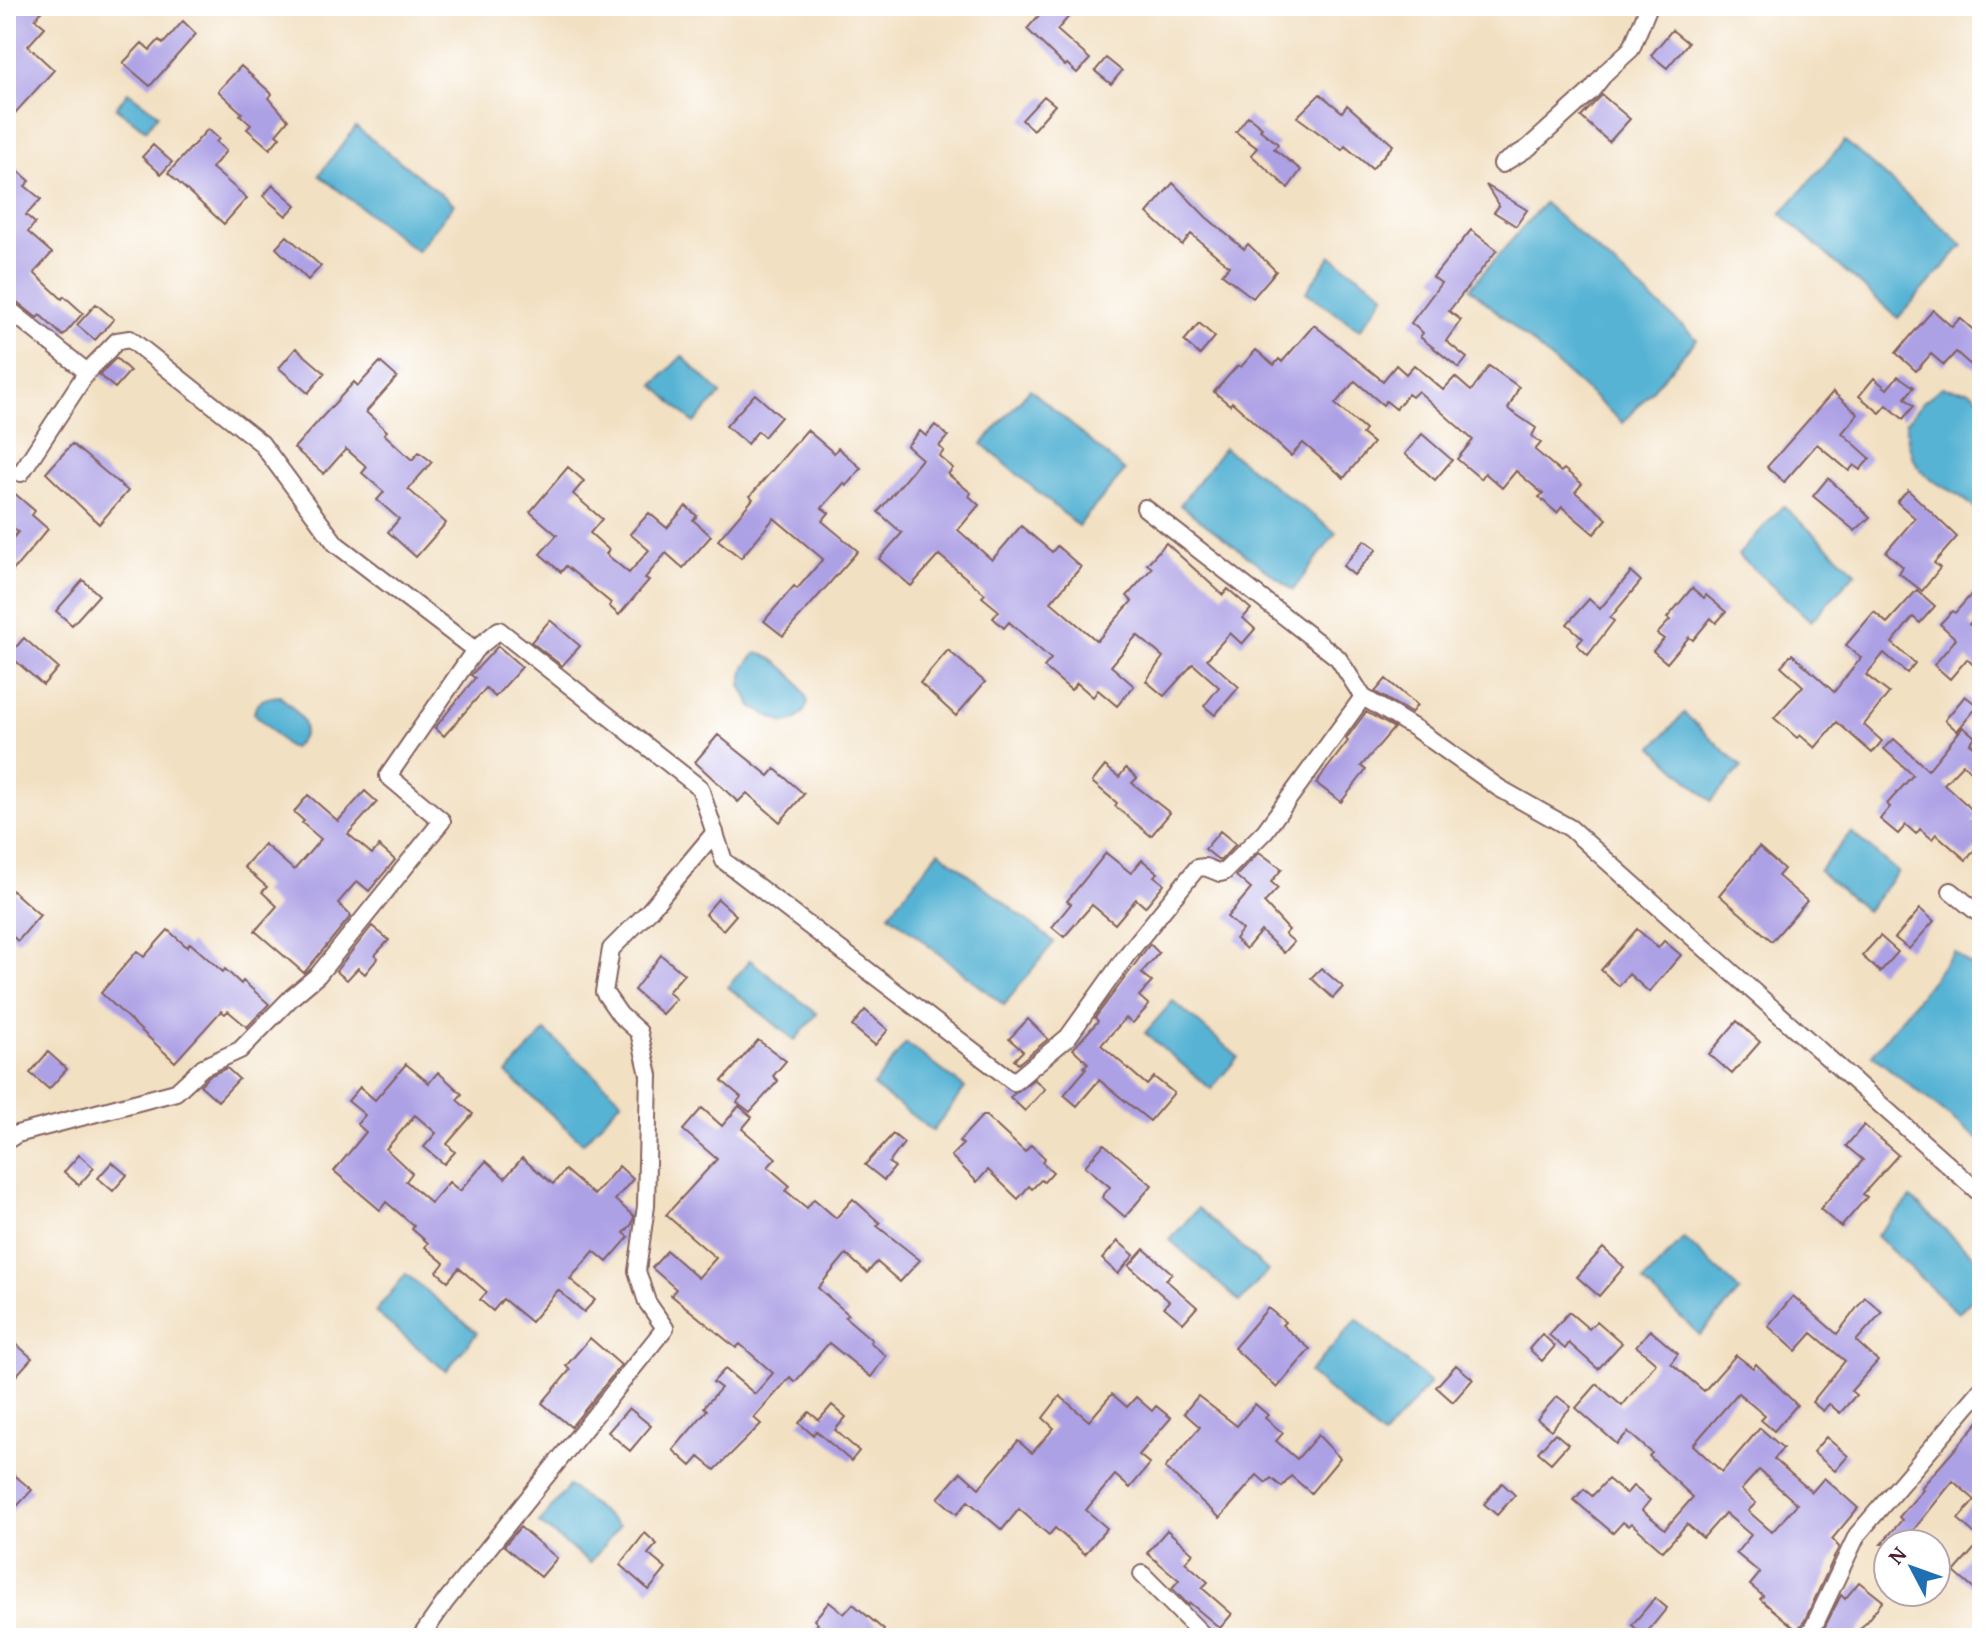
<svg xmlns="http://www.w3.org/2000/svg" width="1988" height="1644" viewBox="0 0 1988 1644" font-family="'Gentium Book Plus',serif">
<rect width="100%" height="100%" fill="#fff"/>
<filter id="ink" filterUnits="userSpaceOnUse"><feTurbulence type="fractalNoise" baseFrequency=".0125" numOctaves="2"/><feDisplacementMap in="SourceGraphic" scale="16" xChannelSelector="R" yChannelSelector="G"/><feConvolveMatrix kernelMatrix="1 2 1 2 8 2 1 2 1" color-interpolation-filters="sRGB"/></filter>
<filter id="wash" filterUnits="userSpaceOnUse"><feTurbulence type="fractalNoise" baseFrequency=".006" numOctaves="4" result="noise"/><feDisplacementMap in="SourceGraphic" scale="32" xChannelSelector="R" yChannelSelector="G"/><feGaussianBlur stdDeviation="1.8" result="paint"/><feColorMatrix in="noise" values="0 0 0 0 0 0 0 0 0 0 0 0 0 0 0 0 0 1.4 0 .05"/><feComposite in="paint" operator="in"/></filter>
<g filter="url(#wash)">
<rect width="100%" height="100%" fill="#f2e0c2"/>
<path fill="#56b3d4" stroke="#506980" stroke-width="2" d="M 128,92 L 158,114 L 146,130 L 116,108 Z
M 356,127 L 454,204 L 417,251 L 319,175 Z
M 1845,141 L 1963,245 L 1898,318 L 1781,214 Z
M 1544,203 L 1697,339 L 1623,423 L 1470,288 Z
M 1331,256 L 1385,294 L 1360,330 L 1306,292 Z
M 682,356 L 721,394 L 694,423 L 654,385 Z
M 1942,387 L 1970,391 L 1982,400 L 1982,517 C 1949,474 1910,493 1906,423 L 1923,402 Z
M 1030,389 L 1125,471 L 1078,526 L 982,444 Z
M 1224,448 L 1336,533 L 1293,590 L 1180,505 Z
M 1783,506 L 1856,572 L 1811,621 L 1738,555 Z
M 756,653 C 780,657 800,681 808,702 C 805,713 796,723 784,723 L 753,708 L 741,685 L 745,667 Z
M 280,696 C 297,712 318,727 293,748 L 287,746 L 254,713 C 256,699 268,697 280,696 Z
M 1684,713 L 1742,767 L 1711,801 L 1653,747 Z
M 1851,832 L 1898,872 L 1866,911 L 1819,871 Z
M 939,851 L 1054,942 L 1004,1005 L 889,914 Z
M 1954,952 L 1982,974 L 1982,1142 L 1872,1055 Z
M 750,960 L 817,1014 L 795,1040 L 728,987 Z
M 1173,1001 L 1238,1057 L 1211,1089 L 1145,1033 Z
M 545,1031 L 622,1100 L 583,1143 L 507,1074 Z
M 906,1043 L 965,1088 L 933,1131 L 873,1086 Z
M 1911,1198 L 1982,1264 L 1982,1288 L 1958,1313 L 1876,1236 Z
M 1198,1208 L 1268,1271 L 1240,1302 L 1170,1240 Z
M 1684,1238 L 1740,1291 L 1700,1335 L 1643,1282 Z
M 406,1274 L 477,1333 L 446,1371 L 375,1312 Z
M 1357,1319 L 1430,1383 L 1383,1437 L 1309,1373 Z
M 569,1486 L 619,1526 L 590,1563 L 539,1523 Z"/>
<g id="blocks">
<path fill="#ada1e5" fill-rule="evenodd" d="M 6,6 L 46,6 L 35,19 L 45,27 L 28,46 L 54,70 L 6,123 Z
M 1047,6 L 1078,6 L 1057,30 L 1090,59 L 1077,73 L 1067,64 L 1065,66 L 1027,29 Z
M 183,21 L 196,34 L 150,86 L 123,63 L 142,43 L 150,50 L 159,40 L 163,44 Z
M 1672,30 L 1688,43 L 1667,68 L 1651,55 Z
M 1106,58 L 1122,71 L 1111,84 L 1095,71 Z
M 241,66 L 272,94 L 269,98 L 288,120 L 276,134 L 280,137 L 270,149 L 247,129 L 251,125 L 240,115 L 242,113 L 218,91 Z
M 1320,94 L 1342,112 L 1347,105 L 1393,145 L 1372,169 L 1345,146 L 1342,150 L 1297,117 Z
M 1602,95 L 1630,119 L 1609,142 L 1581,117 Z
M 1044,96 L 1055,105 L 1033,130 L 1022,120 Z
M 1248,116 L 1262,127 L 1260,130 L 1278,144 L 1274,149 L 1301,170 L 1288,188 L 1251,155 L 1257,148 L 1236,132 Z
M 208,129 L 219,139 L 216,142 L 226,151 L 212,168 L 247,198 L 224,224 L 168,173 Z
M 153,145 L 172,162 L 161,174 L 142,157 Z
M 6,160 L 30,181 L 25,186 L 41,199 L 26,215 L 35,223 L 28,232 L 52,253 L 34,273 L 62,299 L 64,296 L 83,313 L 63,336 L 40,315 L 37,318 L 6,293 Z
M 1173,183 L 1206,217 L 1244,249 L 1248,244 L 1276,271 L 1253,298 L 1222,274 L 1229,266 L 1191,234 L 1182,245 L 1147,213 Z
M 273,185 L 296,205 L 286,216 L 263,196 Z
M 1486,185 L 1527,210 L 1516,226 L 1494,212 L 1499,206 Z
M 1471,230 L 1497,250 L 1449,311 L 1461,320 L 1446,341 L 1467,358 L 1459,368 L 1420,337 L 1423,333 L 1411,323 L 1441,283 L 1433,277 Z
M 287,236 L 321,266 L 308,280 L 276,248 Z
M 96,304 L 114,319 L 95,340 L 77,325 Z
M 1933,310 L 1952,327 L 1960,318 L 1982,338 L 1982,375 L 1956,352 L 1944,365 L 1931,354 L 1916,371 L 1896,353 Z
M 1199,323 L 1215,337 L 1200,355 L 1184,341 Z
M 1314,325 L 1383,381 L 1396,365 L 1406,374 L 1414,365 L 1443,390 L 1455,377 L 1471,391 L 1489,366 L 1519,387 L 1508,409 L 1536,428 L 1532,436 L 1541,443 L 1535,450 L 1561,472 L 1564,469 L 1582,484 L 1575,492 L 1607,519 L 1594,534 L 1562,507 L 1557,513 L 1539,497 L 1543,494 L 1516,471 L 1502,488 L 1485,473 L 1481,479 L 1457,459 L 1473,440 L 1418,391 L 1412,397 L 1408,394 L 1396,409 L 1386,401 L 1383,405 L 1355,381 L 1335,404 L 1365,430 L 1362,434 L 1373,443 L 1344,478 L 1303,443 L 1291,456 L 1232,402 L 1230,405 L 1214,392 L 1238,365 L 1241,367 L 1256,350 L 1274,365 L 1279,359 L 1282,362 Z
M 296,348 L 325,373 L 308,393 L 279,368 Z
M 116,358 L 130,371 L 115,388 L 99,375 Z
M 380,362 L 397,377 L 366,412 L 387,431 L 384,434 L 412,460 L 419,452 L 432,462 L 408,489 L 446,523 L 416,557 L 388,532 L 399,519 L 377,500 L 384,492 L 362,473 L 367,467 L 346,449 L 324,474 L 294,448 L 354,382 L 358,386 Z
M 1898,376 L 1914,387 L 1905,398 L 1914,406 L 1903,419 L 1887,405 L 1880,413 L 1859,396 L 1874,378 L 1887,389 Z
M 1833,392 L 1858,414 L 1842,433 L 1870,458 L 1860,470 L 1854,465 L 1849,471 L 1817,444 L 1784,482 L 1767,467 Z
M 755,394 L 781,417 L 764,437 L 758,431 L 747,444 L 726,426 Z
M 935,425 L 948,436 L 939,446 L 944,451 L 939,456 L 953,468 L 948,474 L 971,493 L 969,496 L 979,505 L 958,530 L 992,560 L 1021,526 L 1052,552 L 1057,546 L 1081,567 L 1051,602 L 1097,641 L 1132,601 L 1127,596 L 1152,568 L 1147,564 L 1166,543 L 1223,595 L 1228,589 L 1251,609 L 1243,618 L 1255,629 L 1242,644 L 1230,633 L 1207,659 L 1239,687 L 1215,715 L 1204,706 L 1219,687 L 1193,664 L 1164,696 L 1146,681 L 1163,657 L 1137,635 L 1111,666 L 1134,686 L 1117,706 L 1098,690 L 1093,697 L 1077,683 L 1071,690 L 1044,667 L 1051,659 L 1009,622 L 1004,628 L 993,618 L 999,611 L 982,597 L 985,594 L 939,555 L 911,586 L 879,559 L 902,533 L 878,512 L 922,459 L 907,446 L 920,431 L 926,436 Z
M 807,430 L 834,453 L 838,448 L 861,468 L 846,486 L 844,483 L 822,508 L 829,513 L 822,521 L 858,551 L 783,636 L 764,621 L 794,586 L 797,589 L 823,559 L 774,518 L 741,558 L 718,540 L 753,499 L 750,496 Z
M 1422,434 L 1452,460 L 1435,480 L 1405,454 Z
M 72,444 L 128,491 L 99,524 L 46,473 Z
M 568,467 L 584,481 L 573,494 L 602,519 L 590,533 L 609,550 L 606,554 L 629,573 L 649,550 L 630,534 L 649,513 L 667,528 L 686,506 L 697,516 L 693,520 L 711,536 L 683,568 L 666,553 L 645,578 L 649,580 L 619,615 L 609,606 L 611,603 L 566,566 L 561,572 L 540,554 L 557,535 L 530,512 Z
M 1828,478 L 1870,517 L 1855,531 L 1813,496 Z
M 6,486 L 35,511 L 32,515 L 48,529 L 6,579 L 6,546 L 18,532 L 6,521 Z
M 1908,490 L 1957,537 L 1934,563 L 1940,568 L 1922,591 L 1899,573 L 1903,567 L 1886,552 L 1915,518 L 1897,502 Z
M 1365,540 L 1377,549 L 1354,575 L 1343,566 Z
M 1631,572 L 1641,581 L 1610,618 L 1614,621 L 1588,655 L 1577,645 L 1583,638 L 1567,624 L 1589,599 L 1600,609 Z
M 83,580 L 99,595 L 72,625 L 56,611 Z
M 1982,582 L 1982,608 L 1969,624 L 1982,635 L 1982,673 L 1967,659 L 1950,679 L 1934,665 L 1956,639 L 1940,624 L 1952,611 L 1955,613 Z
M 1692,588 L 1704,598 L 1706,595 L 1726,612 L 1716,623 L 1711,618 L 1693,640 L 1689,637 L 1667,663 L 1653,651 L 1664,639 L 1657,634 L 1670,620 L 1667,618 Z
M 1917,590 L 1935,606 L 1920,623 L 1913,617 L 1892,643 L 1915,663 L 1907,673 L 1884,653 L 1866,675 L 1889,693 L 1864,725 L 1882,741 L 1872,753 L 1837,722 L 1815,748 L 1800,735 L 1797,738 L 1774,718 L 1803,686 L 1781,666 L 1792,654 L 1834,692 L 1861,658 L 1846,645 L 1874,612 L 1887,623 Z
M 550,620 L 580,646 L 562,666 L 531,642 Z
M 24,638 L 58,668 L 43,685 L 9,655 Z
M 498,646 L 522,667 L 495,697 L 486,688 L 444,736 L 435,728 L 475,678 L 471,675 Z
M 948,650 L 985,682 L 956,716 L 920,683 Z
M 1386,679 L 1417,705 L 1411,713 L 1375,692 Z
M 1965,696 L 1978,706 L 1957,731 L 1945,720 Z
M 1366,712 L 1394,728 L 1361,766 L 1366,770 L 1341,802 L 1316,783 L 1348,741 L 1346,739 Z
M 1963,727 L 1975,737 L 1970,743 L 1982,753 L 1982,762 L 1972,773 L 1963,764 L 1944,784 L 1978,815 L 1972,821 L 1982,829 L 1982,842 L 1966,860 L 1936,834 L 1932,839 L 1920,829 L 1916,834 L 1906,825 L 1898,834 L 1880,819 L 1890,807 L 1887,804 L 1913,775 L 1884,749 L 1894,739 L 1928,770 Z
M 718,735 L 769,776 L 775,769 L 804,794 L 780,822 L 747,793 L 738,802 L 695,762 Z
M 1105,766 L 1119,777 L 1126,768 L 1137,778 L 1132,783 L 1170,813 L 1151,836 L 1115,806 L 1117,803 L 1092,782 Z
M 365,791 L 377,802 L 348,834 L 372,854 L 379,846 L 395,860 L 369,891 L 357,881 L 338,903 L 351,916 L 304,973 L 255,931 L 277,906 L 262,892 L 267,887 L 244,867 L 264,844 L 294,870 L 321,839 L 302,823 L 304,821 L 294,812 L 308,795 L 338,821 Z
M 1220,831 L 1236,844 L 1220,861 L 1205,849 Z
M 1759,847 L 1784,869 L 1778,876 L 1807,901 L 1772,941 L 1719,895 Z
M 1259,852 L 1282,869 L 1271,882 L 1278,888 L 1264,903 L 1289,930 L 1285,934 L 1294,942 L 1284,953 L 1261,931 L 1246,949 L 1235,939 L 1242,930 L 1227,917 L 1251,889 L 1236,876 Z
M 1106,853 L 1131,873 L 1142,860 L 1158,873 L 1154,876 L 1164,884 L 1145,907 L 1136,899 L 1115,924 L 1092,905 L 1064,937 L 1052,927 L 1071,904 L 1067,901 Z
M 6,885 L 40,915 L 18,941 L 6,931 Z
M 718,899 L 736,915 L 723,930 L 705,914 Z
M 1920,909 L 1934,921 L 1909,949 L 1895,938 Z
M 372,926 L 389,940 L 375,955 L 378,958 L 365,974 L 358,968 L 347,980 L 336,971 Z
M 1637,929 L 1658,948 L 1664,941 L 1681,955 L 1649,992 L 1629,974 L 1619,986 L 1601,970 Z
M 168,930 L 187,947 L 190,943 L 223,972 L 225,969 L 241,984 L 243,981 L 269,1004 L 247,1027 L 228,1011 L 225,1014 L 221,1011 L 175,1062 L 101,993 L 137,951 L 144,957 Z
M 1880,936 L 1898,952 L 1880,972 L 1862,956 Z
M 1150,944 L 1159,953 L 1141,973 L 1152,982 L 1139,996 L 1149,1005 L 1133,1023 L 1126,1018 L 1101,1045 L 1147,1085 L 1154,1077 L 1174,1093 L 1150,1121 L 1099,1080 L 1077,1106 L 1064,1095 L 1086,1069 L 1084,1067 L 1088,1063 L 1073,1049 L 1098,1021 L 1095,1018 Z
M 661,955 L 684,974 L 668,992 L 676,999 L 662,1014 L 634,990 Z
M 1321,968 L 1343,987 L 1333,998 L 1311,978 Z
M 865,1010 L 888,1030 L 875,1045 L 852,1026 Z
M 1028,1019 L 1048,1039 L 1018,1064 L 1014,1060 L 1023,1051 L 1009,1039 Z
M 1737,1021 L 1760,1042 L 1732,1074 L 1709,1054 Z
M 758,1040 L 786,1061 L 773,1076 L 778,1081 L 750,1112 L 737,1102 L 741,1097 L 722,1081 Z
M 48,1052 L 67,1069 L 49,1089 L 30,1073 Z
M 406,1064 L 429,1083 L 438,1072 L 462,1094 L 457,1100 L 473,1114 L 447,1144 L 455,1152 L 444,1164 L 424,1147 L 436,1133 L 415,1115 L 386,1149 L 412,1173 L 406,1181 L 431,1203 L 449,1182 L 460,1191 L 486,1161 L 505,1178 L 522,1158 L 553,1184 L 565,1170 L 594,1195 L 619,1166 L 633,1179 L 615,1200 L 634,1216 L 632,1224 L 624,1233 L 629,1237 L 607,1262 L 594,1251 L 570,1279 L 595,1300 L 584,1312 L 558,1290 L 531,1322 L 503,1299 L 493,1311 L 480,1300 L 487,1292 L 459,1268 L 448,1281 L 437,1272 L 444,1263 L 425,1247 L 428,1243 L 412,1229 L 414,1226 L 386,1202 L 380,1210 L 334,1171 L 366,1132 L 357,1124 L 365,1115 L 348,1101 L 360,1087 L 375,1100 Z
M 227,1068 L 239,1079 L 218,1101 L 200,1085 L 209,1076 Z
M 1034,1079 L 1045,1089 L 1025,1111 L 1010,1097 Z
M 739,1106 L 752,1117 L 742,1129 L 776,1158 L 768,1167 L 790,1186 L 786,1191 L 807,1208 L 814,1199 L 836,1218 L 853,1199 L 880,1223 L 877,1226 L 920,1260 L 900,1282 L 877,1262 L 867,1273 L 846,1254 L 818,1288 L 848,1314 L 845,1317 L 872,1340 L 870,1342 L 886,1356 L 871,1377 L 829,1343 L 795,1382 L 790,1377 L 754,1418 L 761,1424 L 715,1470 L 699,1457 L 691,1466 L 673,1450 L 707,1410 L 704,1407 L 721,1388 L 713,1382 L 725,1369 L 755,1394 L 773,1373 L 740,1344 L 736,1348 L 671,1295 L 676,1289 L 652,1268 L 667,1251 L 698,1278 L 716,1258 L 666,1215 L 717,1159 L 683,1130 L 702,1108 L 722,1126 Z
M 982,1116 L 986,1116 L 1025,1152 L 1031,1145 L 1045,1158 L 1042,1162 L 1053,1172 L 1044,1182 L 1041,1180 L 1032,1189 L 1029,1186 L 1018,1199 L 988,1170 L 977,1182 L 951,1156 L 963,1144 L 959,1141 Z
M 1864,1125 L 1898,1155 L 1863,1194 L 1867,1197 L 1841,1227 L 1820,1209 L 1863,1160 L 1846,1146 Z
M 893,1134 L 904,1143 L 889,1163 L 895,1167 L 884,1180 L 865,1165 Z
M 1104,1144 L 1152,1185 L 1125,1217 L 1102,1197 L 1110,1187 L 1085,1166 Z
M 79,1155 L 94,1168 L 79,1185 L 64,1172 Z
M 112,1162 L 127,1175 L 113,1191 L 98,1178 Z
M 1118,1241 L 1134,1255 L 1118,1274 L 1102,1259 Z
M 1603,1248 L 1624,1267 L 1599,1296 L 1577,1277 Z
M 1144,1249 L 1172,1273 L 1166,1280 L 1197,1307 L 1183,1323 L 1164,1307 L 1169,1301 L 1129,1266 Z
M 1793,1296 L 1837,1334 L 1865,1297 L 1882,1312 L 1856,1341 L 1878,1361 L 1851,1391 L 1856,1395 L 1840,1413 L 1829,1404 L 1823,1411 L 1812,1402 L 1845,1361 L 1812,1333 L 1796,1351 L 1768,1326 Z
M 1268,1308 L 1285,1322 L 1282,1325 L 1310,1349 L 1277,1388 L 1234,1348 Z
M 1569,1312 L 1589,1329 L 1597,1321 L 1622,1343 L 1598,1369 L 1569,1343 L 1565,1349 L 1549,1335 Z
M 1650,1330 L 1678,1354 L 1671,1363 L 1704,1391 L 1736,1355 L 1753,1368 L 1756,1364 L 1797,1405 L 1774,1431 L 1761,1420 L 1765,1416 L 1738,1393 L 1693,1445 L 1722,1472 L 1760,1428 L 1783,1448 L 1774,1459 L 1812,1492 L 1824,1478 L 1858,1508 L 1832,1539 L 1839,1547 L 1805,1620 L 1797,1630 L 1760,1599 L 1763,1596 L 1750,1585 L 1760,1573 L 1736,1553 L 1751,1535 L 1725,1513 L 1703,1538 L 1687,1524 L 1663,1551 L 1631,1523 L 1628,1526 L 1623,1522 L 1613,1533 L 1574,1500 L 1584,1489 L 1592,1496 L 1608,1479 L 1626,1494 L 1633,1486 L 1650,1500 L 1642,1510 L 1665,1529 L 1693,1497 L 1649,1456 L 1652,1453 L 1628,1432 L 1617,1444 L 1576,1408 L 1597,1384 L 1622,1406 L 1656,1363 L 1636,1346 ZM 1759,1470 L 1797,1504 L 1772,1532 L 1748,1511 L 1756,1503 L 1741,1490 Z
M 1542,1334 L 1555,1346 L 1542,1361 L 1529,1349 Z
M 590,1338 L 621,1365 L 571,1427 L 542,1403 L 570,1370 L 566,1366 Z
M 15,1343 L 32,1358 L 6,1387 L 6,1352 Z
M 1456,1365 L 1473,1379 L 1453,1402 L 1436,1387 Z
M 1112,1394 L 1127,1407 L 1136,1397 L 1152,1411 L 1156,1406 L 1171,1418 L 1139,1455 L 1150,1464 L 1130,1488 L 1115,1475 L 1086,1510 L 1107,1528 L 1085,1554 L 1055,1528 L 1049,1535 L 1019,1509 L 1002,1530 L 968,1501 L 957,1514 L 938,1498 L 961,1472 L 979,1488 L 1018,1441 L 1032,1453 L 1054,1428 L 1043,1418 L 1060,1396 L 1089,1421 Z
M 1198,1396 L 1237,1426 L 1255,1404 L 1268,1415 L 1265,1418 L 1283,1433 L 1276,1441 L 1297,1459 L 1318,1435 L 1340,1458 L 1311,1493 L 1291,1476 L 1282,1487 L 1271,1478 L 1266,1483 L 1257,1475 L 1220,1518 L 1165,1468 L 1200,1427 L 1184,1413 Z
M 1557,1396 L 1571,1407 L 1551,1430 L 1537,1419 Z
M 832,1405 L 846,1417 L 835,1430 L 859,1451 L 851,1461 L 816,1431 L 813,1435 L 799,1423 L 809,1412 L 819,1420 Z
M 629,1408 L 651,1426 L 630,1451 L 608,1432 Z
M 1982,1418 L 1982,1584 L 1976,1591 L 1954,1572 L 1982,1540 L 1958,1519 L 1975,1500 L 1953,1481 L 1911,1533 L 1913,1536 L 1906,1544 L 1881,1544 L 1902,1520 L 1899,1517 L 1923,1490 L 1921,1488 Z
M 1555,1433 L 1568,1444 L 1551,1463 L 1538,1452 Z
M 1826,1437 L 1848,1456 L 1835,1471 L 1813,1452 Z
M 6,1468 L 32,1490 L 6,1518 Z
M 1502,1483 L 1515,1495 L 1497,1515 L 1484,1504 Z
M 520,1527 L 557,1558 L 541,1577 L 504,1546 Z
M 1167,1530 L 1193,1553 L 1185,1562 L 1208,1582 L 1202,1588 L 1232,1614 L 1220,1628 L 1190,1603 L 1188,1605 L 1172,1588 L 1179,1580 L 1147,1553 Z
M 645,1533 L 657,1544 L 648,1554 L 666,1569 L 649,1590 L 620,1565 Z
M 1859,1582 L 1883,1601 L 1853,1638 L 1819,1638 L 1841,1595 L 1845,1599 Z
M 1655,1598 L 1667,1608 L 1644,1636 L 1632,1625 Z
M 829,1602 L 844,1614 L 853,1604 L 884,1630 L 878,1638 L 806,1638 L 818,1624 L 814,1620 Z"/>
</g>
</g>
<g filter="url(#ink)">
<use href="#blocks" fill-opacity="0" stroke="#856360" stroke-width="2"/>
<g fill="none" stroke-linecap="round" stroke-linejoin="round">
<g stroke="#856360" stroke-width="20">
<path id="minor" d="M 1502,164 L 1528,148 L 1591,91 L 1606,72 L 1631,49 L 1649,6
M 6,307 L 87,372 L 117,341 L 130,339 L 261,443 L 336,544 L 475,650 L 388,776 L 442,821 L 318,975 L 292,997 L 240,1050 L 203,1067 L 176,1092 L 17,1134 L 6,1141
M 21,473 L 87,372
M 1145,508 L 1338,658 L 1363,697 L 1416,729 L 1499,788 L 1570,828 L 1982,1195
M 475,650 L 499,630 L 700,788 L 724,861 L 1014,1082 L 1068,1037 L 1126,956 L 1197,868 L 1205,867 L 1220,873 L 1224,872 L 1265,831 L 1363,697
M 1951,891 L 1982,916
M 1142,1574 L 1206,1638
M 420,1638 L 445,1602 L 665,1328 L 647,1302 L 637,1271 L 646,1206 L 649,1075 L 639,1032 L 620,1015 L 604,992 L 611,949 L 650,910 L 715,832
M 1805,1638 L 1814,1626 L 1857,1535 L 1982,1389"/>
</g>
<use href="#minor" stroke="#fff" stroke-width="16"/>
</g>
</g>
<rect width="1988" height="1644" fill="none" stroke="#fff" stroke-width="32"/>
<g transform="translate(1912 1568) rotate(311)"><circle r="38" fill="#ffffff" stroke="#b7a5aa" stroke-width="2"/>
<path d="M0-6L14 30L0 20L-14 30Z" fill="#1f6fb2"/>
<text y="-12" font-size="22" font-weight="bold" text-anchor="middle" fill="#4a1f2b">N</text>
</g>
</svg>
